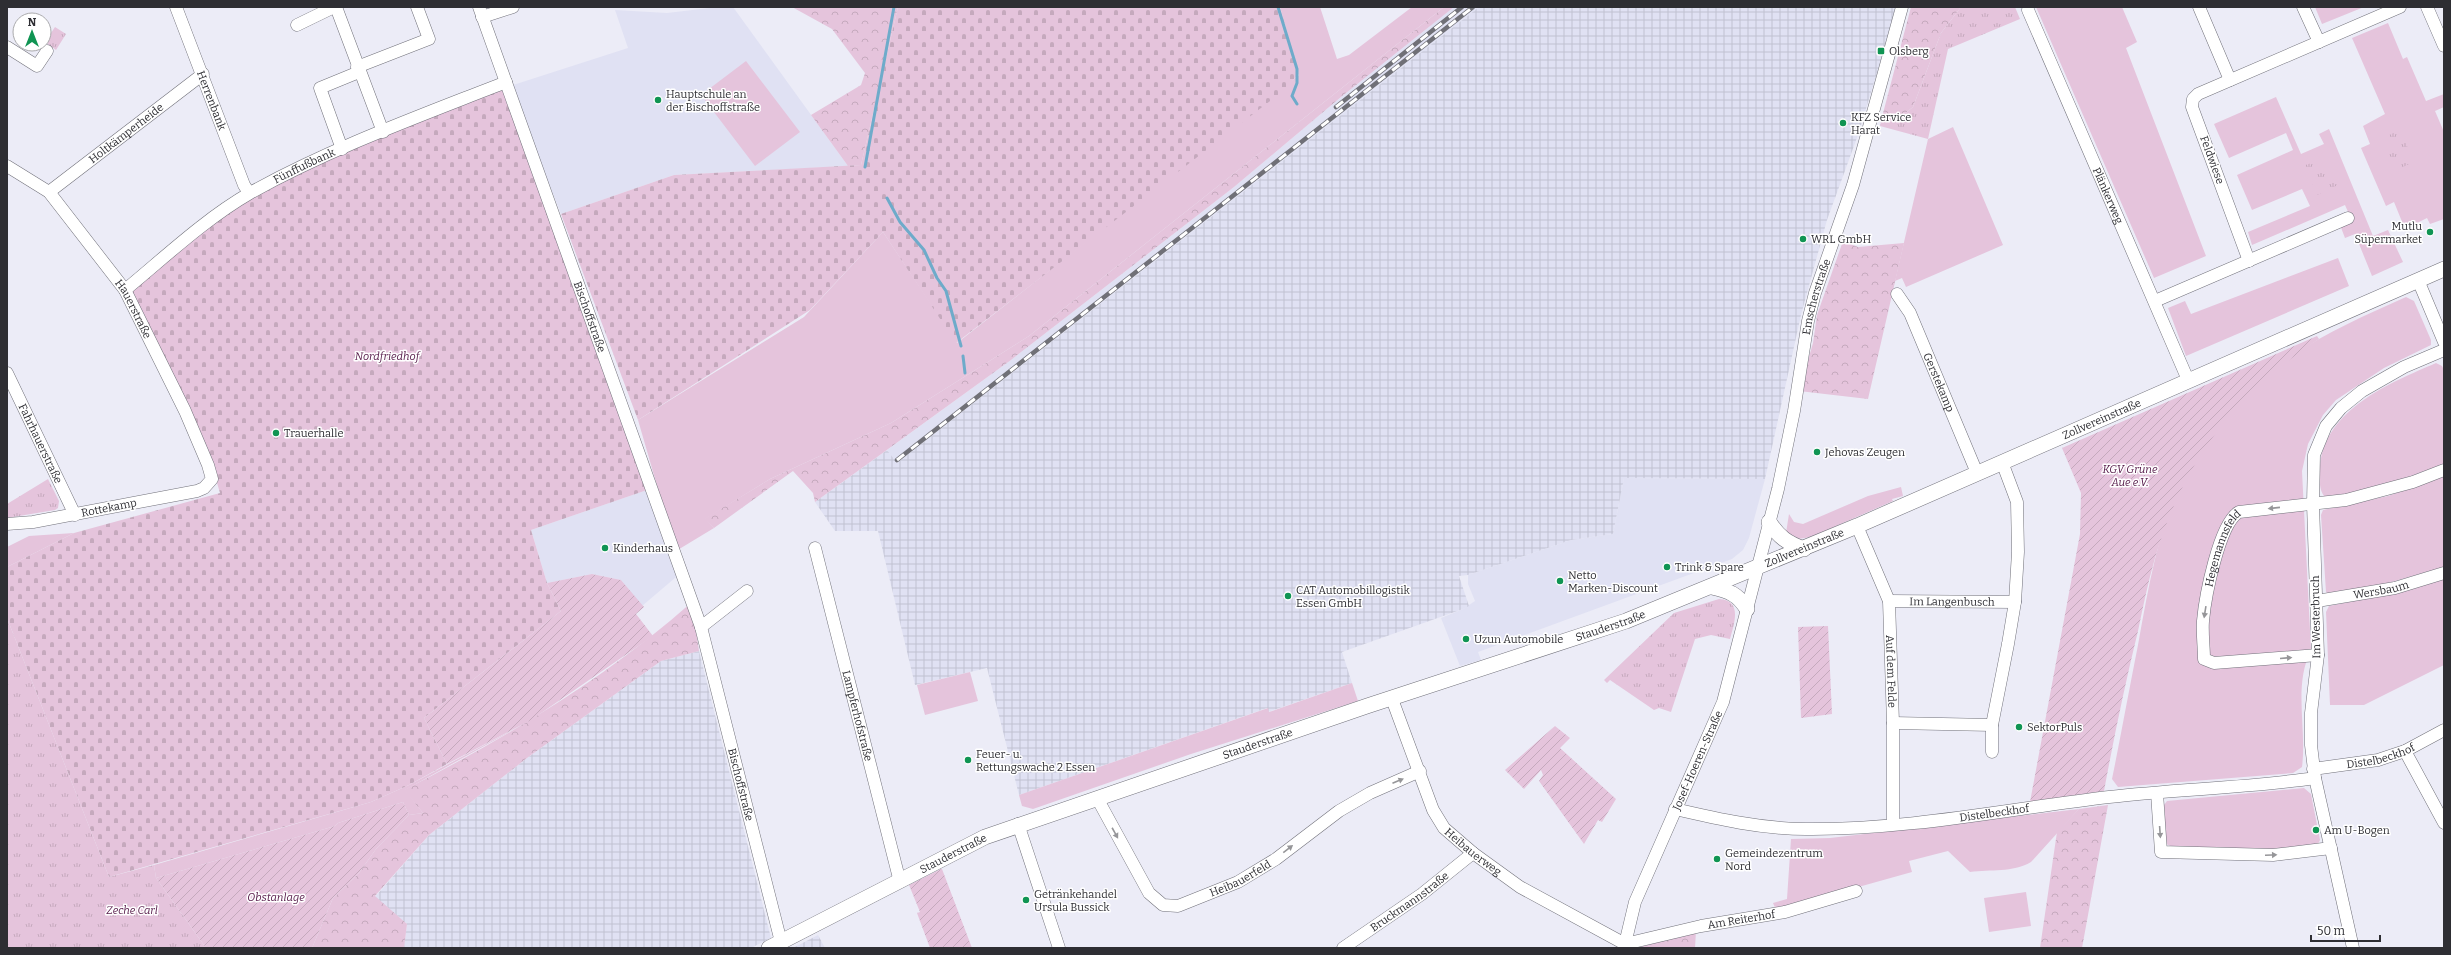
<svg xmlns="http://www.w3.org/2000/svg" width="2451" height="955" viewBox="0 0 2451 955" font-family="Bitter,serif">
<defs>
<pattern id="industrial-grid" width="8" height="8" patternUnits="userSpaceOnUse"><rect width="8" height="8" fill="#e0e1f3"/><path d="M0 4h8M4 0v8" fill="none" stroke="#c0c1d1"/></pattern>
<pattern id="forest-crowns" width="20" height="18" patternUnits="userSpaceOnUse"><rect width="20" height="18" fill="#e5c4dc"/><path d="M2 6a3 3 0 1 1 6 0M12 15a3 3 0 1 1 6 0" fill="none" stroke="#c5a9bd"/></pattern>
<pattern id="cemetery-stones" width="16" height="16" patternUnits="userSpaceOnUse"><rect width="16" height="16" fill="#e5c4dc"/><path d="M2 7V4a2 2 0 0 1 4 0v3zM10 15v-3a2 2 0 0 1 4 0v3z" fill="#c5a9bd"/></pattern>
<pattern id="park-tufts" width="24" height="20" patternUnits="userSpaceOnUse"><rect width="24" height="20" fill="#e5c4dc"/><path d="M3 7l-1-3M5 7V3M7 7l1-3M15 17l-1-3M17 17v-4M19 17l1-3" fill="none" stroke="#c5a9bd"/></pattern>
<pattern id="garden-furrows" width="10" height="10" patternUnits="userSpaceOnUse"><rect width="10" height="10" fill="#e5c4dc"/><path d="M-1 1l2-2M0 10L10 0M9 11l2-2" fill="none" stroke="#c5a9bd"/></pattern>
</defs>
<rect width="100%" height="100%" fill="#ececf7"/>
<path fill="#e0e1f3" d="M 718,7 L 733,7 L 848,166 L 674,175 L 561,214 L 510,86 L 628,48 L 615,10 L 667,13 Z
M 1454,7 L 1479,7 L 896,463 L 887,450 L 1011,360 L 1234,187 L 1341,97 Z
M 1624,478 L 1765,479 L 1749,538 L 1743,550 L 1732,559 L 1478,652 L 1481,660 L 1460,666 L 1441,618 L 1463,609 L 1475,601 L 1468,584 L 1468,575 L 1571,540 L 1613,534 Z
M 650,489 L 682,572 L 642,606 L 621,580 L 592,574 L 547,583 L 531,530 Z"/>
<path fill="url(#industrial-grid)" d="M 1479,7 L 1897,7 L 1858,135 L 1827,220 L 1801,315 L 1765,479 L 1624,478 L 1613,534 L 1571,540 L 1468,575 L 1459,576 L 1469,606 L 1463,609 L 1342,652 L 1352,683 L 1268,712 L 1267,708 L 1019,795 L 987,668 L 915,685 L 878,531 L 835,531 L 815,502 L 887,450 L 897,463 Z
M 699,651 L 771,938 L 751,948 L 404,948 L 407,924 L 375,897 L 429,835 L 527,758 L 661,661 Z
M 818,935 L 825,948 L 793,948 Z"/>
<path fill="#e5c4dc" d="M 1280,7 L 1320,7 L 1337,59 L 1349,55 L 1412,7 L 1444,7 L 1029,336 L 891,423 L 770,479 L 705,519 L 714,528 L 676,551 L 638,420 L 804,317 L 883,232 L 957,343 L 1299,75 Z
M 2036,7 L 2122,7 L 2137,42 L 2126,48 L 2206,256 L 2154,278 Z
M 2315,7 L 2364,7 L 2322,24 Z
M 2388,23 L 2403,59 L 2407,57 L 2426,101 L 2444,94 L 2444,107 L 2435,111 L 2444,132 L 2444,219 L 2430,224 L 2427,218 L 2405,229 L 2394,202 L 2386,206 L 2361,148 L 2370,144 L 2363,126 L 2385,114 L 2352,38 Z
M 746,61 L 800,132 L 755,166 L 701,95 Z
M 2276,97 L 2301,154 L 2324,144 L 2319,134 L 2329,129 L 2373,236 L 2388,230 L 2403,262 L 2372,276 L 2355,234 L 2345,238 L 2340,225 L 2349,214 L 2345,205 L 2252,245 L 2248,232 L 2310,206 L 2302,189 L 2252,210 L 2237,175 L 2293,150 L 2286,133 L 2229,158 L 2214,124 Z
M 1953,127 L 2003,245 L 1906,287 L 1902,278 L 1895,281 L 1928,139 Z
M 2338,258 L 2349,286 L 2186,356 L 2168,308 L 2185,301 L 2191,314 Z
M 2406,297 L 2414,301 L 2431,340 L 2431,345 L 2384,368 L 2336,400 L 2323,415 L 2308,444 L 2302,471 L 2311,650 C 2293,686 2307,728 2302,767 L 2293,773 L 2118,787 L 2112,779 C 2121,735 2129,690 2138,645 C 2143,617 2148,588 2155,559 C 2174,480 2225,405 2291,357 C 2326,332 2366,315 2406,297 Z
M 2436,363 L 2442,366 L 2444,370 L 2444,464 C 2420,473 2346,501 2324,496 C 2318,488 2320,476 2320,466 C 2325,409 2390,383 2436,363 Z
M 2444,476 L 2444,567 L 2381,585 L 2329,594 L 2326,592 L 2321,515 L 2323,510 L 2388,496 Z
M 1901,487 L 1903,496 L 1892,499 L 1893,501 L 1811,537 L 1798,539 L 1786,533 L 1789,514 L 1794,522 L 1803,524 L 1868,496 Z
M 74,533 L 7,567 L 7,547 L 29,536 Z
M 2444,579 L 2444,665 L 2364,705 L 2330,705 L 2326,612 L 2329,606 L 2399,592 Z
M 970,672 L 978,701 L 925,715 L 917,685 Z
M 1352,683 L 1358,701 L 1191,754 L 1033,809 L 1022,806 L 1019,795 L 1268,708 L 1269,712 Z
M 531,720 L 405,790 L 423,813 L 409,815 L 403,802 L 338,823 L 335,826 L 156,878 L 154,865 L 371,802 L 409,785 Z
M 2304,788 L 2311,794 L 2320,840 L 2318,844 L 2286,850 L 2173,847 L 2166,844 L 2164,805 L 2167,801 Z
M 2079,809 L 2031,862 C 2012,873 1991,869 1970,872 L 1948,851 L 1909,861 L 1912,872 L 1776,910 L 1773,903 L 1787,899 L 1791,839 L 1830,838 Z
M 2026,892 L 2031,926 L 1989,932 L 1984,898 Z"/>
<path fill="url(#forest-crowns)" d="M 792,7 L 898,7 L 861,165 L 848,166 L 811,115 L 861,85 L 865,73 L 832,29 Z
M 1444,7 L 1454,7 L 1341,97 L 1234,187 L 1011,360 L 815,502 L 813,493 L 793,471 L 714,528 L 704,519 L 770,479 L 891,423 L 1029,336 Z
M 1911,7 L 1961,7 L 1941,33 L 1913,107 L 1903,115 L 1882,117 Z
M 1843,241 L 1858,247 L 1904,243 L 1868,399 L 1799,391 L 1813,343 L 1817,315 Z
M 692,602 L 699,651 L 661,661 L 527,758 L 429,835 L 375,896 L 407,924 L 404,948 L 312,948 L 333,898 L 359,873 L 376,849 L 409,815 L 423,813 L 404,790 C 506,738 606,678 692,602 Z
M 2108,805 L 2082,948 L 2040,948 L 2057,832 L 2079,809 Z
M 1696,931 L 1695,948 L 1637,948 Z"/>
<path fill="url(#cemetery-stones)" d="M 898,7 L 1280,7 L 1299,74 L 1279,94 L 956,343 L 883,232 L 810,310 L 638,420 L 561,214 L 674,175 L 861,165 Z
M 504,85 L 650,489 L 531,530 L 547,583 L 561,611 L 424,718 L 447,764 L 409,785 L 371,802 L 109,877 L 7,618 L 7,567 L 74,533 L 220,493 L 210,459 L 126,290 L 220,215 L 295,172 Z"/>
<path fill="url(#park-tufts)" d="M 1961,7 L 2015,7 L 2020,19 L 1948,49 L 1928,139 L 1880,126 L 1882,117 L 1903,115 L 1913,107 L 1941,33 Z
M 55,27 L 66,34 L 56,50 L 45,42 Z
M 2400,130 L 2414,162 L 2396,170 L 2385,144 L 2392,141 L 2389,135 Z
M 2326,159 L 2338,185 L 2317,195 L 2305,165 Z
M 48,479 L 59,501 L 58,508 L 55,510 L 7,518 L 7,504 Z
M 1719,599 C 1743,600 1734,624 1730,639 L 1711,635 L 1695,639 L 1671,712 L 1659,708 L 1654,710 L 1610,680 L 1607,683 L 1604,680 L 1674,613 Z
M 7,618 L 109,877 L 154,865 L 156,878 L 206,948 L 7,948 Z"/>
<path fill="url(#garden-furrows)" d="M 2317,336 L 2319,339 C 2235,394 2184,460 2155,558 C 2148,582 2143,607 2138,631 C 2125,684 2114,737 2104,791 L 2030,802 L 2080,534 L 2081,493 L 2062,448 Z
M 592,574 L 621,580 L 644,607 L 636,614 L 653,636 L 531,720 L 447,764 L 424,718 L 561,611 L 547,583 Z
M 1828,626 L 1832,714 L 1801,718 L 1798,627 Z
M 1555,726 L 1570,738 L 1560,748 L 1616,799 L 1602,822 L 1598,820 L 1584,844 L 1539,781 L 1543,775 L 1541,770 L 1524,789 L 1505,770 Z
M 403,802 L 409,815 L 376,849 L 359,873 L 333,898 L 312,948 L 206,948 L 156,878 L 335,826 L 338,823 Z
M 941,869 L 942,869 L 972,948 L 930,948 L 917,913 L 920,912 L 909,885 Z"/>
<g fill="none" stroke-linecap="round" stroke-linejoin="round">
<path stroke="#6eabca" stroke-width="3" d="M 1278,7 L 1297,69 L 1297,83 L 1292,96 L 1297,104
M 865,167 L 894,7
M 887,198 L 900,222 L 924,250 L 937,278 L 946,291 L 961,346
M 963,356 L 965,373"/>
<g stroke="#71717a" stroke-width="13">
<g id="minor">
<path id="s1" d="M 176,7 L 244,185 L 249,193"/>
<path d="M 336,7 L 383,132"/>
<path id="s2" d="M 479,7 L 701,627 L 781,942"/>
<path d="M 2199,7 L 2230,80"/>
<path d="M 2303,7 L 2319,42"/>
<path d="M 2427,7 L 2444,46"/>
<path id="s3" d="M 2028,10 L 2188,380"/>
<path d="M 482,17 L 513,7"/>
<path d="M 297,25 L 334,7"/>
<path d="M 7,47 L 37,66 L 47,51"/>
<path d="M 357,67 L 429,39 L 417,7"/>
<path d="M 342,149 L 320,88 L 359,72"/>
<path id="s4" d="M 7,166 L 49,192 L 125,290 L 185,411 L 208,465 L 212,479 L 204,488 L 197,491 L 33,522 L 7,524"/>
<path id="s5" d="M 49,192 L 203,74"/>
<path d="M 2249,261 L 2192,107 L 2193,99 L 2198,94 L 2400,7"/>
<path d="M 2418,280 L 2444,342"/>
<path id="s6" d="M 125,290 C 165,257 205,219 250,193 C 331,148 420,116 506,82"/>
<path id="s7" d="M 1897,294 L 1910,313 L 1977,473"/>
<path d="M 2155,301 L 2348,218"/>
<path id="s8" d="M 7,373 L 75,515"/>
<path id="s9" d="M 1857,526 L 1889,601 L 1893,723 L 1893,824"/>
<path id="s10" d="M 815,548 L 900,882"/>
<path id="s11" d="M 1889,601 L 2015,602"/>
<path id="s12" d="M 2317,601 L 2395,588 L 2444,573"/>
<path d="M 701,627 L 747,591"/>
<path id="s13" d="M 2318,655 L 2214,663 L 2204,659 C 2204,646 2202,634 2203,621 C 2205,598 2219,523 2239,512 L 2346,500 L 2413,482 L 2444,470"/>
<path id="s14" d="M 1392,699 L 1433,810 L 1444,828 L 1473,853 L 1520,887 L 1625,944 L 1701,926 L 1785,912 L 1856,891"/>
<path d="M 1893,723 L 1992,725"/>
<path d="M 2405,751 L 2444,823"/>
<path d="M 1992,752 L 1992,725 L 2008,644 L 2015,602 L 2018,552 L 2017,502 L 2002,462"/>
<path id="s15" d="M 2313,769 L 2378,760 L 2405,751 L 2444,730"/>
<path d="M 2157,793 L 2161,852 L 2273,855 L 2331,848"/>
<path id="s16" d="M 1097,798 L 1149,893 L 1163,905 L 1178,906 L 1238,882 L 1276,859 L 1339,811 L 1370,793 L 1420,771"/>
<path id="s17" d="M 1675,809 C 1718,819 1762,829 1806,829 C 1907,830 2008,809 2109,797 C 2177,789 2247,788 2315,778"/>
<path d="M 1018,824 L 1059,948"/>
<path id="s18" d="M 1343,948 L 1422,894 L 1473,853"/>
<path id="s19" d="M 1624,948 L 1635,902 L 1723,702 L 1778,489 L 1794,411 L 1808,321 L 1815,293 L 1853,185 L 1902,7"/>
<path d="M 2353,948 L 2315,778 L 2311,745 L 2311,713 L 2318,655 L 2313,504 L 2314,455 L 2326,426 L 2341,408 L 2362,391 L 2404,367 L 2444,350"/>
</g>
</g>
<g stroke="#71717a" stroke-width="16">
<g id="major">
<path d="M 1769,522 C 1779,537 1787,543 1804,549"/>
<path d="M 1712,587 C 1729,591 1738,594 1747,609"/>
<path id="s20" d="M 769,948 L 985,837 L 1367,706 L 1626,621 L 1857,526 L 2444,269"/>
</g>
</g>
<use href="#minor" stroke="#fff" stroke-width="12"/>
<use href="#major" stroke="#fff" stroke-width="15"/>
<g stroke="#707077" stroke-width="4.5">
<path id="rail" d="M 1336,107 L 1462,7
M 897,460 L 1473,7"/>
</g>
<use href="#rail" stroke="#fff" stroke-width="3" stroke-dasharray="9" stroke-linecap="butt"/>
</g>
<defs><path id="oneway-solid" d="M-6-.8H1V-3.2L6.5 0L1 3.2V.8H-6Z"/></defs>
<g fill="#969699">
<use href="#oneway-solid" transform="translate(2274 508) rotate(174)"/>
<use href="#oneway-solid" transform="translate(2205 612) rotate(99)"/>
<use href="#oneway-solid" transform="translate(2286 658) rotate(-5)"/>
<use href="#oneway-solid" transform="translate(1398 781) rotate(-23)"/>
<use href="#oneway-solid" transform="translate(2160 832) rotate(86)"/>
<use href="#oneway-solid" transform="translate(1115 833) rotate(61)"/>
<use href="#oneway-solid" transform="translate(1288 849) rotate(-38)"/>
<use href="#oneway-solid" transform="translate(2271 855) rotate(-2)"/>
</g>
<g fill="#109453" stroke="#fff" stroke-width="1.5">
<rect x="1877" y="47" width="8" height="8" rx="2"/>
<circle cx="658" cy="100" r="4"/>
<circle cx="1843" cy="123" r="4"/>
<circle cx="2430" cy="232" r="4"/>
<circle cx="1803" cy="239" r="4"/>
<circle cx="276" cy="433" r="4"/>
<circle cx="1817" cy="452" r="4"/>
<circle cx="605" cy="548" r="4"/>
<circle cx="1667" cy="567" r="4"/>
<circle cx="1560" cy="581" r="4"/>
<circle cx="1288" cy="596" r="4"/>
<circle cx="1466" cy="639" r="4"/>
<circle cx="2019" cy="727" r="4"/>
<circle cx="968" cy="760" r="4"/>
<circle cx="2316" cy="830" r="4"/>
<circle cx="1717" cy="859" r="4"/>
<circle cx="1026" cy="900" r="4"/>
</g>
<g text-anchor="middle" dominant-baseline="central" stroke-width="3" stroke-linejoin="round" paint-order="stroke">
<g font-size="11" fill="#2e2e33" stroke="#fff" text-anchor="start">
<text x="1889" y="51">Olsberg</text>
<text x="666" y="94">Hauptschule an<tspan x="666" dy="13">der Bischoffstraße</tspan></text>
<text x="1851" y="117">KFZ Service<tspan x="1851" dy="13">Harat</tspan></text>
<text x="2422" y="226" text-anchor="end">Mutlu<tspan x="2422" dy="13">Süpermarket</tspan></text>
<text x="1811" y="239">WRL GmbH</text>
<text x="284" y="433">Trauerhalle</text>
<text x="1825" y="452">Jehovas Zeugen</text>
<text x="613" y="548">Kinderhaus</text>
<text x="1675" y="567">Trink &amp; Spare</text>
<text x="1568" y="575">Netto<tspan x="1568" dy="13">Marken-Discount</tspan></text>
<text x="1296" y="590">CAT Automobillogistik<tspan x="1296" dy="13">Essen GmbH</tspan></text>
<text x="1474" y="639">Uzun Automobile</text>
<text x="2027" y="727">SektorPuls</text>
<text x="976" y="754">Feuer- u.<tspan x="976" dy="13">Rettungswache 2 Essen</tspan></text>
<text x="2324" y="830">Am U-Bogen</text>
<text x="1725" y="853">Gemeindezentrum<tspan x="1725" dy="13">Nord</tspan></text>
<text x="1034" y="894">Getränkehandel<tspan x="1034" dy="13">Ursula Bussick</tspan></text>
</g>
<g font-size="11" fill="#2e2e33" stroke="#fff">
<text stroke="none"><textPath href="#s1" startOffset="100">Herrenbank</textPath></text>
<text stroke="none"><textPath href="#s5" startOffset="97">Holtkämperheide</textPath></text>
<text transform="translate(2212 160) rotate(70)">Feldwiese</text>
<text stroke="none"><textPath href="#s6" startOffset="219">Fünffußbank</textPath></text>
<text stroke="none"><textPath href="#s3" startOffset="202">Plänkerweg</textPath></text>
<text stroke="none"><textPath href="#s19" startOffset="682">Emscherstraße</textPath></text>
<text stroke="none"><textPath href="#s4" startOffset="194">Hauerstraße</textPath></text>
<text stroke="none"><textPath href="#s2" startOffset="329">Bischoffstraße</textPath></text>
<text stroke="none"><textPath href="#s7" startOffset="98">Gerstekamp</textPath></text>
<text stroke="none"><textPath href="#s20" startOffset="1436">Zollvereinstraße</textPath></text>
<text stroke="none"><textPath href="#s8" startOffset="78">Fahrhauerstraße</textPath></text>
<text transform="translate(109 508) rotate(-11)">Rottekamp</text>
<text stroke="none"><textPath href="#s20" startOffset="1112">Zollvereinstraße</textPath></text>
<text stroke="none"><textPath href="#s13" startOffset="229">Hegemannsfeld</textPath></text>
<text stroke="none"><textPath href="#s12" startOffset="65">Wersbaum</textPath></text>
<text stroke="none"><textPath href="#s11" startOffset="63">Im Langenbusch</textPath></text>
<text transform="translate(2316 617) rotate(-91)">Im Westerbruch</text>
<text stroke="none"><textPath href="#s20" startOffset="903">Stauderstraße</textPath></text>
<text stroke="none"><textPath href="#s9" startOffset="152">Auf dem Felde</textPath></text>
<text stroke="none"><textPath href="#s10" startOffset="173">Lampferhofstraße</textPath></text>
<text stroke="none"><textPath href="#s20" startOffset="531">Stauderstraße</textPath></text>
<text stroke="none"><textPath href="#s15" startOffset="69">Distelbeckhof</textPath></text>
<text stroke="none"><textPath href="#s19" startOffset="202">Josef-Hoeren-Straße</textPath></text>
<text stroke="none"><textPath href="#s2" startOffset="821">Bischoffstraße</textPath></text>
<text stroke="none"><textPath href="#s17" startOffset="322">Distelbeckhof</textPath></text>
<text stroke="none"><textPath href="#s14" startOffset="177">Heibauerweg</textPath></text>
<text stroke="none"><textPath href="#s20" startOffset="207">Stauderstraße</textPath></text>
<text stroke="none"><textPath href="#s16" startOffset="210">Heibauerfeld</textPath></text>
<text stroke="none"><textPath href="#s18" startOffset="81">Bruckmannstraße</textPath></text>
<text stroke="none"><textPath href="#s14" startOffset="474">Am Reiterhof</textPath></text>
</g>
<g font-size="11" font-style="italic" fill="#541848" stroke="#fff">
<text x="387" y="356">Nordfriedhof</text>
<text x="2130" y="469">KGV Grüne<tspan x="2130" dy="13">Aue e.V.</tspan></text>
<text x="276" y="897">Obstanlage</text>
<text x="132" y="910">Zeche Carl</text>
</g>
</g>
<rect width="2451" height="955" fill="none" stroke="#2e2e33" stroke-width="16"/>
<g transform="translate(32 32)"><circle r="19" fill="#ffffff" stroke="#ababad"/>
<path d="M0-3L7 15L0 10L-7 15Z" fill="#109453"/>
<text y="-6" font-size="11" font-weight="bold" text-anchor="middle" fill="#2e2e33">N</text>
</g>
<path d="M2311 935v6h69v-6" fill="none" stroke="#2e2e33" stroke-width="2"/>
<text x="2317" y="935" font-size="12" fill="#2e2e33" stroke="#ffffff" stroke-width="3" paint-order="stroke">50 m</text>
</svg>
